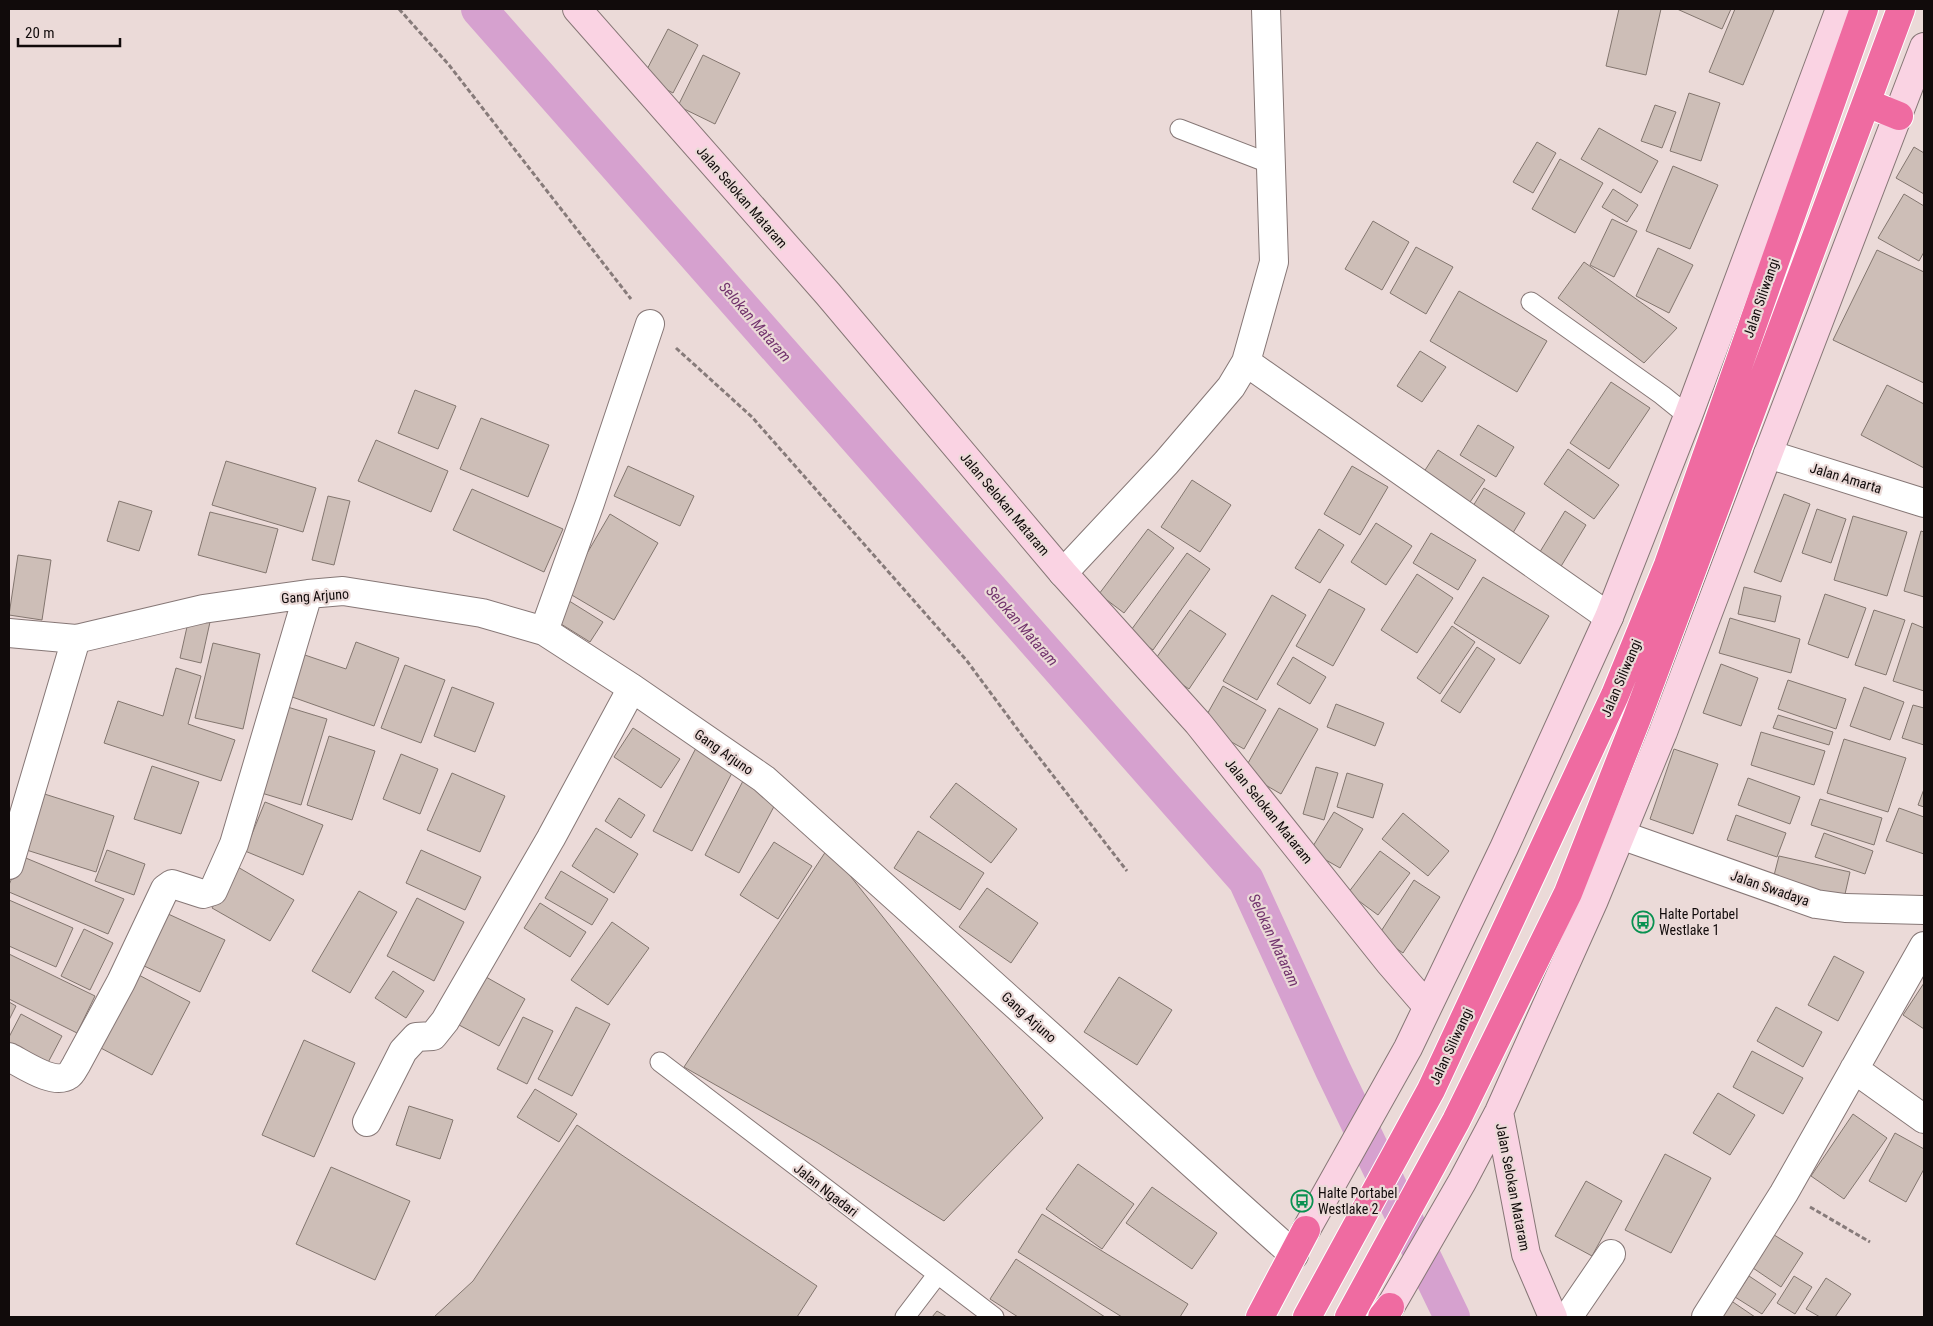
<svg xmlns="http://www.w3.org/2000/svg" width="1933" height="1326" viewBox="0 0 1933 1326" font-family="'Roboto Condensed',sans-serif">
<rect width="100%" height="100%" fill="#ebdad8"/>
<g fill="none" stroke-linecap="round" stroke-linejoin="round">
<path stroke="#d6a1cf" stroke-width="36" d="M 479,9 L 1246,880 L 1333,1070 L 1452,1317"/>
</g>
<path fill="#cdbeb7" stroke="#83766f" d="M 1619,9 L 1661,9 L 1646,75 L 1606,66 Z
M 1677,9 L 1731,9 L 1722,29 Z
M 1735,9 L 1770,9 L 1774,10 L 1743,85 L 1709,72 Z
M 668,29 L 698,45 L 673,93 L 643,77 Z
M 703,55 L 740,73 L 715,124 L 678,106 Z
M 1689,93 L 1720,103 L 1701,161 L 1670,151 Z
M 1655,105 L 1676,112 L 1662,148 L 1641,141 Z
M 1599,128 L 1658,161 L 1641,193 L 1581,159 Z
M 1537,142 L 1556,153 L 1533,193 L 1513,182 Z
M 1914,147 L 1924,153 L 1924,194 L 1896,178 Z
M 1560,159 L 1603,183 L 1575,233 L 1532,209 Z
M 1673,166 L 1718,185 L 1690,249 L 1646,231 Z
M 1613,189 L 1638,205 L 1627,222 L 1602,207 Z
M 1904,194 L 1924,206 L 1924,252 L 1919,261 L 1878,238 Z
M 1612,219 L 1637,231 L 1614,277 L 1590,265 Z
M 1373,221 L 1409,242 L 1382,290 L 1345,269 Z
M 1416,247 L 1453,267 L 1426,314 L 1390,293 Z
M 1658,248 L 1693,265 L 1669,313 L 1636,296 Z
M 1877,250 L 1924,272 L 1924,383 L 1833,340 Z
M 1584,262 L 1677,328 L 1644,363 L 1558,298 Z
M 1459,291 L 1547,341 L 1517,392 L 1430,341 Z
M 1420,351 L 1446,367 L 1422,402 L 1397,386 Z
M 1611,382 L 1650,408 L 1609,469 L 1570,443 Z
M 1887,385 L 1924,404 L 1924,468 L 1861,435 Z
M 415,390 L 456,406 L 438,449 L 398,433 Z
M 481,418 L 549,445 L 528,497 L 460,469 Z
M 1478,425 L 1514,447 L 1496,477 L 1460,455 Z
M 376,440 L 448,471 L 431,512 L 358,481 Z
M 1568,449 L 1619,485 L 1594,519 L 1544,484 Z
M 1438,450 L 1485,480 L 1466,508 L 1420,478 Z
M 226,461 L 316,488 L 303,532 L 212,505 Z
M 628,466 L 694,496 L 680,526 L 614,496 Z
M 1352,466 L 1388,487 L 1360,535 L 1324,514 Z
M 1192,480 L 1231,505 L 1200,552 L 1161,527 Z
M 1484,488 L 1525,513 L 1508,541 L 1467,516 Z
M 472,489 L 563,529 L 544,572 L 453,530 Z
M 1784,494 L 1810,504 L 1781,582 L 1754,572 Z
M 328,496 L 350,501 L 334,565 L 312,560 Z
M 119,501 L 152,511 L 139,551 L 107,541 Z
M 1817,509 L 1846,519 L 1831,563 L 1802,553 Z
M 1565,511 L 1586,525 L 1560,568 L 1538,555 Z
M 210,512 L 278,529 L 266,573 L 198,555 Z
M 610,514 L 658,543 L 614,620 L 565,591 Z
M 1853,516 L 1907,532 L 1887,596 L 1834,580 Z
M 1376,523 L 1412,546 L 1386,585 L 1351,562 Z
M 1148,529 L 1174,548 L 1124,613 L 1099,594 Z
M 1319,529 L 1344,545 L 1320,583 L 1295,568 Z
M 1921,531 L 1924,532 L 1924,597 L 1904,591 Z
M 1431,533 L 1476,560 L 1458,590 L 1413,563 Z
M 1187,553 L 1210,569 L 1153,650 L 1129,633 Z
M 18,555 L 51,560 L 42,620 L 9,615 Z
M 1417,574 L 1453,598 L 1417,653 L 1381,630 Z
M 1483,577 L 1549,616 L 1520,664 L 1454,623 Z
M 1744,587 L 1781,596 L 1775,622 L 1738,614 Z
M 1329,589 L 1365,609 L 1333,666 L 1296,646 Z
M 1825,594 L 1866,608 L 1848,658 L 1808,644 Z
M 1272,595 L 1306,615 L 1257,700 L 1223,681 Z
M 566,599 L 603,622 L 590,642 L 553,619 Z
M 1190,610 L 1226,634 L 1189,689 L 1152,664 Z
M 1874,610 L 1905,620 L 1886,675 L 1855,665 Z
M 189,618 L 210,622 L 201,663 L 180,658 Z
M 1730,618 L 1800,639 L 1791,673 L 1719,653 Z
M 1912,623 L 1924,628 L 1924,691 L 1893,681 Z
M 1452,626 L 1475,642 L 1440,694 L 1417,678 Z
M 356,642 L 399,658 L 374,726 L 281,693 L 296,652 L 346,669 Z
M 213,643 L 260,654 L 243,729 L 195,718 Z
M 1477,647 L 1495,659 L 1460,713 L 1441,701 Z
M 1293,657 L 1326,677 L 1310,704 L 1277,684 Z
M 1721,664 L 1758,678 L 1741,726 L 1703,713 Z
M 405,665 L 445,680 L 421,743 L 381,728 Z
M 176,668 L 201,676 L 188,724 L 235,740 L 221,781 L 104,743 L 118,701 L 163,716 Z
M 1788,680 L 1846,699 L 1836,729 L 1778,709 Z
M 1223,686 L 1266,710 L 1244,749 L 1201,725 Z
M 452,687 L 494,703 L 475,752 L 434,736 Z
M 1864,687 L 1904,702 L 1890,740 L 1850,726 Z
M 1336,704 L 1384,723 L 1375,746 L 1327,727 Z
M 281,705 L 327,719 L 301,805 L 255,791 Z
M 1913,705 L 1924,708 L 1924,745 L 1902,738 Z
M 1279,708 L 1318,729 L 1281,794 L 1243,772 Z
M 1778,715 L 1833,732 L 1829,745 L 1773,728 Z
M 633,728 L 680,759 L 661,788 L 614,757 Z
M 1761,732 L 1825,751 L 1814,785 L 1751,765 Z
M 329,736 L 375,751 L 352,820 L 307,805 Z
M 1844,739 L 1906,758 L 1888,812 L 1827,793 Z
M 696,748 L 734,769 L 692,851 L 653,831 Z
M 1674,749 L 1718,764 L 1693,834 L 1650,819 Z
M 401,754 L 438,769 L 420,814 L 383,799 Z
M 152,766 L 199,782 L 181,834 L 134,819 Z
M 1316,767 L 1338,773 L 1324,820 L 1303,814 Z
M 452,773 L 505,796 L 480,852 L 427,830 Z
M 1347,773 L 1383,784 L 1373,818 L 1337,807 Z
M 745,777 L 780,795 L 739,873 L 705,855 Z
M 1748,778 L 1800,797 L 1790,824 L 1738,805 Z
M 956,783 L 1017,829 L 991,863 L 930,817 Z
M 1924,789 L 1924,807 L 1918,805 Z
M 35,791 L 114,816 L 96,872 L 17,847 Z
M 619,798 L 645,815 L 631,838 L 605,821 Z
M 1820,799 L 1882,818 L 1874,845 L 1811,825 Z
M 265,802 L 323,825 L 303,875 L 245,851 Z
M 1899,808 L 1924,817 L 1924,854 L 1886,841 Z
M 1334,812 L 1363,829 L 1340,868 L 1310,851 Z
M 1403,813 L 1449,851 L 1428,876 L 1382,839 Z
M 1736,815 L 1786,833 L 1777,857 L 1727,840 Z
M 596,828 L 638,854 L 614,893 L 572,866 Z
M 918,831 L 984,873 L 960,910 L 894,868 Z
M 1824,833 L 1873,851 L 1865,874 L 1815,857 Z
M 774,842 L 812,866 L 778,919 L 740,895 Z
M 828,848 L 1043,1118 L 944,1221 L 818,1143 L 684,1067 Z
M 107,850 L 145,864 L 134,895 L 95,881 Z
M 421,850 L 481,877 L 465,910 L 406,883 Z
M 1380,851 L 1410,873 L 1378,915 L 1348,893 Z
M 21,856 L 124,899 L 108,934 L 9,892 L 9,885 Z
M 1779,856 L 1850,872 L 1843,903 L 1771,887 Z
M 236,866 L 294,900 L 270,941 L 212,908 Z
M 561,871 L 608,899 L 592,925 L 545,898 Z
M 1414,880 L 1440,897 L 1403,953 L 1378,936 Z
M 987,888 L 1038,923 L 1011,963 L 959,927 Z
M 359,891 L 397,912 L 350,993 L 312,971 Z
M 417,898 L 464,922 L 434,981 L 387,956 Z
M 9,900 L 73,928 L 56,967 L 9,946 Z
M 540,903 L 586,932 L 570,957 L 524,928 Z
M 166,913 L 225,940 L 200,992 L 142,965 Z
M 612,922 L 649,948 L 608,1005 L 571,980 Z
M 84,929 L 113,943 L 90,990 L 61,976 Z
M 9,954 L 95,996 L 77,1033 L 9,999 Z
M 1834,956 L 1864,972 L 1838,1021 L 1808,1005 Z
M 393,971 L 424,991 L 406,1018 L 375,998 Z
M 135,973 L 190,1002 L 152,1075 L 97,1046 Z
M 486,977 L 525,999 L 499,1046 L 459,1025 Z
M 1119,977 L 1172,1010 L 1137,1065 L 1084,1032 Z
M 1924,983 L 1924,1029 L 1903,1015 Z
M 9,1002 L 16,1006 L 9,1020 Z
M 576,1007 L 610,1024 L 572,1096 L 538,1079 Z
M 1776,1007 L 1822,1032 L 1803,1067 L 1757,1041 Z
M 21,1014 L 62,1036 L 43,1072 L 9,1054 L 9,1037 Z
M 523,1017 L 553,1031 L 527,1084 L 497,1069 Z
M 304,1040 L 355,1063 L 314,1157 L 262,1135 Z
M 1752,1051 L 1803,1078 L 1783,1114 L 1733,1087 Z
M 535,1089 L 577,1114 L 559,1142 L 517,1117 Z
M 1718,1093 L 1755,1115 L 1730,1155 L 1693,1133 Z
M 409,1106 L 453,1120 L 440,1159 L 396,1145 Z
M 1853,1114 L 1887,1138 L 1844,1199 L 1811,1176 Z
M 577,1125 L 817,1286 L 797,1317 L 434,1317 L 473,1281 Z
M 1895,1133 L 1924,1149 L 1924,1169 L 1906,1202 L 1869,1181 Z
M 1665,1154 L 1711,1178 L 1671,1253 L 1625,1230 Z
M 1078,1164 L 1134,1204 L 1102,1249 L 1046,1209 Z
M 331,1167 L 410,1201 L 375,1280 L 296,1244 Z
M 1586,1181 L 1622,1201 L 1592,1256 L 1555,1236 Z
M 1152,1187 L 1217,1233 L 1192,1269 L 1126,1223 Z
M 1042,1214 L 1188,1304 L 1180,1317 L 1122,1317 L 1018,1252 Z
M 1771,1233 L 1803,1253 L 1781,1287 L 1750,1266 Z
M 1016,1259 L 1105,1317 L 1018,1317 L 990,1299 Z
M 1749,1276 L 1776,1294 L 1762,1314 L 1735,1297 Z
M 1794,1276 L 1812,1287 L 1795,1314 L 1777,1303 Z
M 1826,1278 L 1851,1294 L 1835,1317 L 1820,1317 L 1806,1309 Z
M 1727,1298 L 1755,1317 L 1714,1317 Z
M 937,1311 L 947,1317 L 932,1317 Z"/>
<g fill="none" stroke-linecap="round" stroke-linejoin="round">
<g stroke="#867776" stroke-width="21">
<path id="lane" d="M 1180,129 L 1271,164
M 1531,302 L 1662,395 L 1688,416
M 660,1062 L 994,1317
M 905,1317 L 937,1275"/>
</g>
<g stroke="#867776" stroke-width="30">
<path id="street" d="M 1246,362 L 1609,617
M 1768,454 L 1924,503
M 1063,573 L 1166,463 L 1231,387 L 1246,362 L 1274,262 L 1266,9
M 544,631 L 590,503 L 650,324
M 9,633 L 76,639 L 203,609 L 308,594 L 343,591 L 482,613 L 544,631 L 632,688 L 764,779 L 1294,1255
M 1621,835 L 1816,904 L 1845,908 L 1924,910
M 9,865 L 76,639
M 9,1057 C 23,1064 54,1086 69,1075 C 72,1073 74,1068 76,1065 L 121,982 L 165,889 L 172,884 L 203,894 L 213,891 L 234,844 L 308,594
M 1854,1069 L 1924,1119
M 367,1122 L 403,1051 L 416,1037 L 433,1036 L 445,1021 L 551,838 L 632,688
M 1568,1317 L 1611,1254
M 1706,1317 L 1784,1193 L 1924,946"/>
</g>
<g stroke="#867776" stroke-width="30">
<path id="secondary" d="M 577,9 L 828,294 L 1063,573 L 1198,723 L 1389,962 L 1427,1006
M 1499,1112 L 1526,1254 L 1553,1317
M 1306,1230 L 1408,1048 L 1504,848 L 1609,617 L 1688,416 L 1840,9
M 1390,1307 L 1462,1182 L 1499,1112 L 1594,900 L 1663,732 L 1768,454 L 1924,47"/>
</g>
<g stroke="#fff" stroke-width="30">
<path id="highway" d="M 1867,103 L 1899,116
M 1260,1317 L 1306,1230
M 1307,1317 L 1431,1090 L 1615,695 L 1668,565 L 1864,9
M 1349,1317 L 1456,1121 L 1568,893 L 1637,718 L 1901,9
M 1382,1317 L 1390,1307"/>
</g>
<path stroke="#877b7a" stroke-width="3" stroke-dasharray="5 2.5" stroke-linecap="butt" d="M 399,9 L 449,65 L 631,299
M 676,348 L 752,417 L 967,661 L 1024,738 L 1127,871
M 1810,1207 L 1870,1242"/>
<use href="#lane" stroke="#fff" stroke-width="19"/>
<use href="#street" stroke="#fff" stroke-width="28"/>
<use href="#secondary" stroke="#fad3e3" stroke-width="28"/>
<use href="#highway" stroke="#ef6ba1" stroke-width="28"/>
</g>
<defs>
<g id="bus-ring" transform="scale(1.125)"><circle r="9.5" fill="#ebdad8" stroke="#089150" stroke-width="1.5"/><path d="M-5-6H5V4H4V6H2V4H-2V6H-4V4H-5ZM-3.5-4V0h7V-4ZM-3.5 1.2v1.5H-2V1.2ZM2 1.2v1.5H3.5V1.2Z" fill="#089150"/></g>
</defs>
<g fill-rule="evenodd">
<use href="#bus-ring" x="1643" y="922"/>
<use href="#bus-ring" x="1302" y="1201"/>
</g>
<g text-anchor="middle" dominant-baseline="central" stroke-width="4.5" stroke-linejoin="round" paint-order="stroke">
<g font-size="14" fill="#110b0b" stroke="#ebdad8">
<text transform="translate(742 197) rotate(49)">Jalan Selokan Mataram</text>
<text transform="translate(1761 298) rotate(-71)">Jalan Siliwangi</text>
<text transform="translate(1846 478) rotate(17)">Jalan Amarta</text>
<text transform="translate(1005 504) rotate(50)">Jalan Selokan Mataram</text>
<text transform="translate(315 596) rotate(-4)">Gang Arjuno</text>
<text transform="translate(1621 678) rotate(-67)">Jalan Siliwangi</text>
<text transform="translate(724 752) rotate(35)">Gang Arjuno</text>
<text transform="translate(1269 811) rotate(51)">Jalan Selokan Mataram</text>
<text transform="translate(1770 888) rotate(19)">Jalan Swadaya</text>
<text transform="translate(1029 1017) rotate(42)">Gang Arjuno</text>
<text transform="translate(1451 1046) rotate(-65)">Jalan Siliwangi</text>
<text transform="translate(1513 1187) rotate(79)">Jalan Selokan Mataram</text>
<text transform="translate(826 1190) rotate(38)">Jalan Ngadari</text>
</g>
<g font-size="14" fill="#110b0b" stroke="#ebdad8" text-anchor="start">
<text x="1659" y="914">Halte Portabel<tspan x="1659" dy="16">Westlake 1</tspan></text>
<text x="1318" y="1193">Halte Portabel<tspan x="1318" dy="16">Westlake 2</tspan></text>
</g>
<g font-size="15" font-style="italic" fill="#72336d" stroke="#ebdad8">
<text transform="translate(755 322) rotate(49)">Selokan Mataram</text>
<text transform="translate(1022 626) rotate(49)">Selokan Mataram</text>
<text transform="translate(1274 940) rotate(65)">Selokan Mataram</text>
</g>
</g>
<rect width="1933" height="1326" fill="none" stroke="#110b0b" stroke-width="20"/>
<path d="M18 38v8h102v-8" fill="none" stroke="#110b0b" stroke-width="2.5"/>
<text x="25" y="38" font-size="15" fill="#110b0b" stroke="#ebdad8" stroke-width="4" paint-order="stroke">20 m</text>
</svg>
